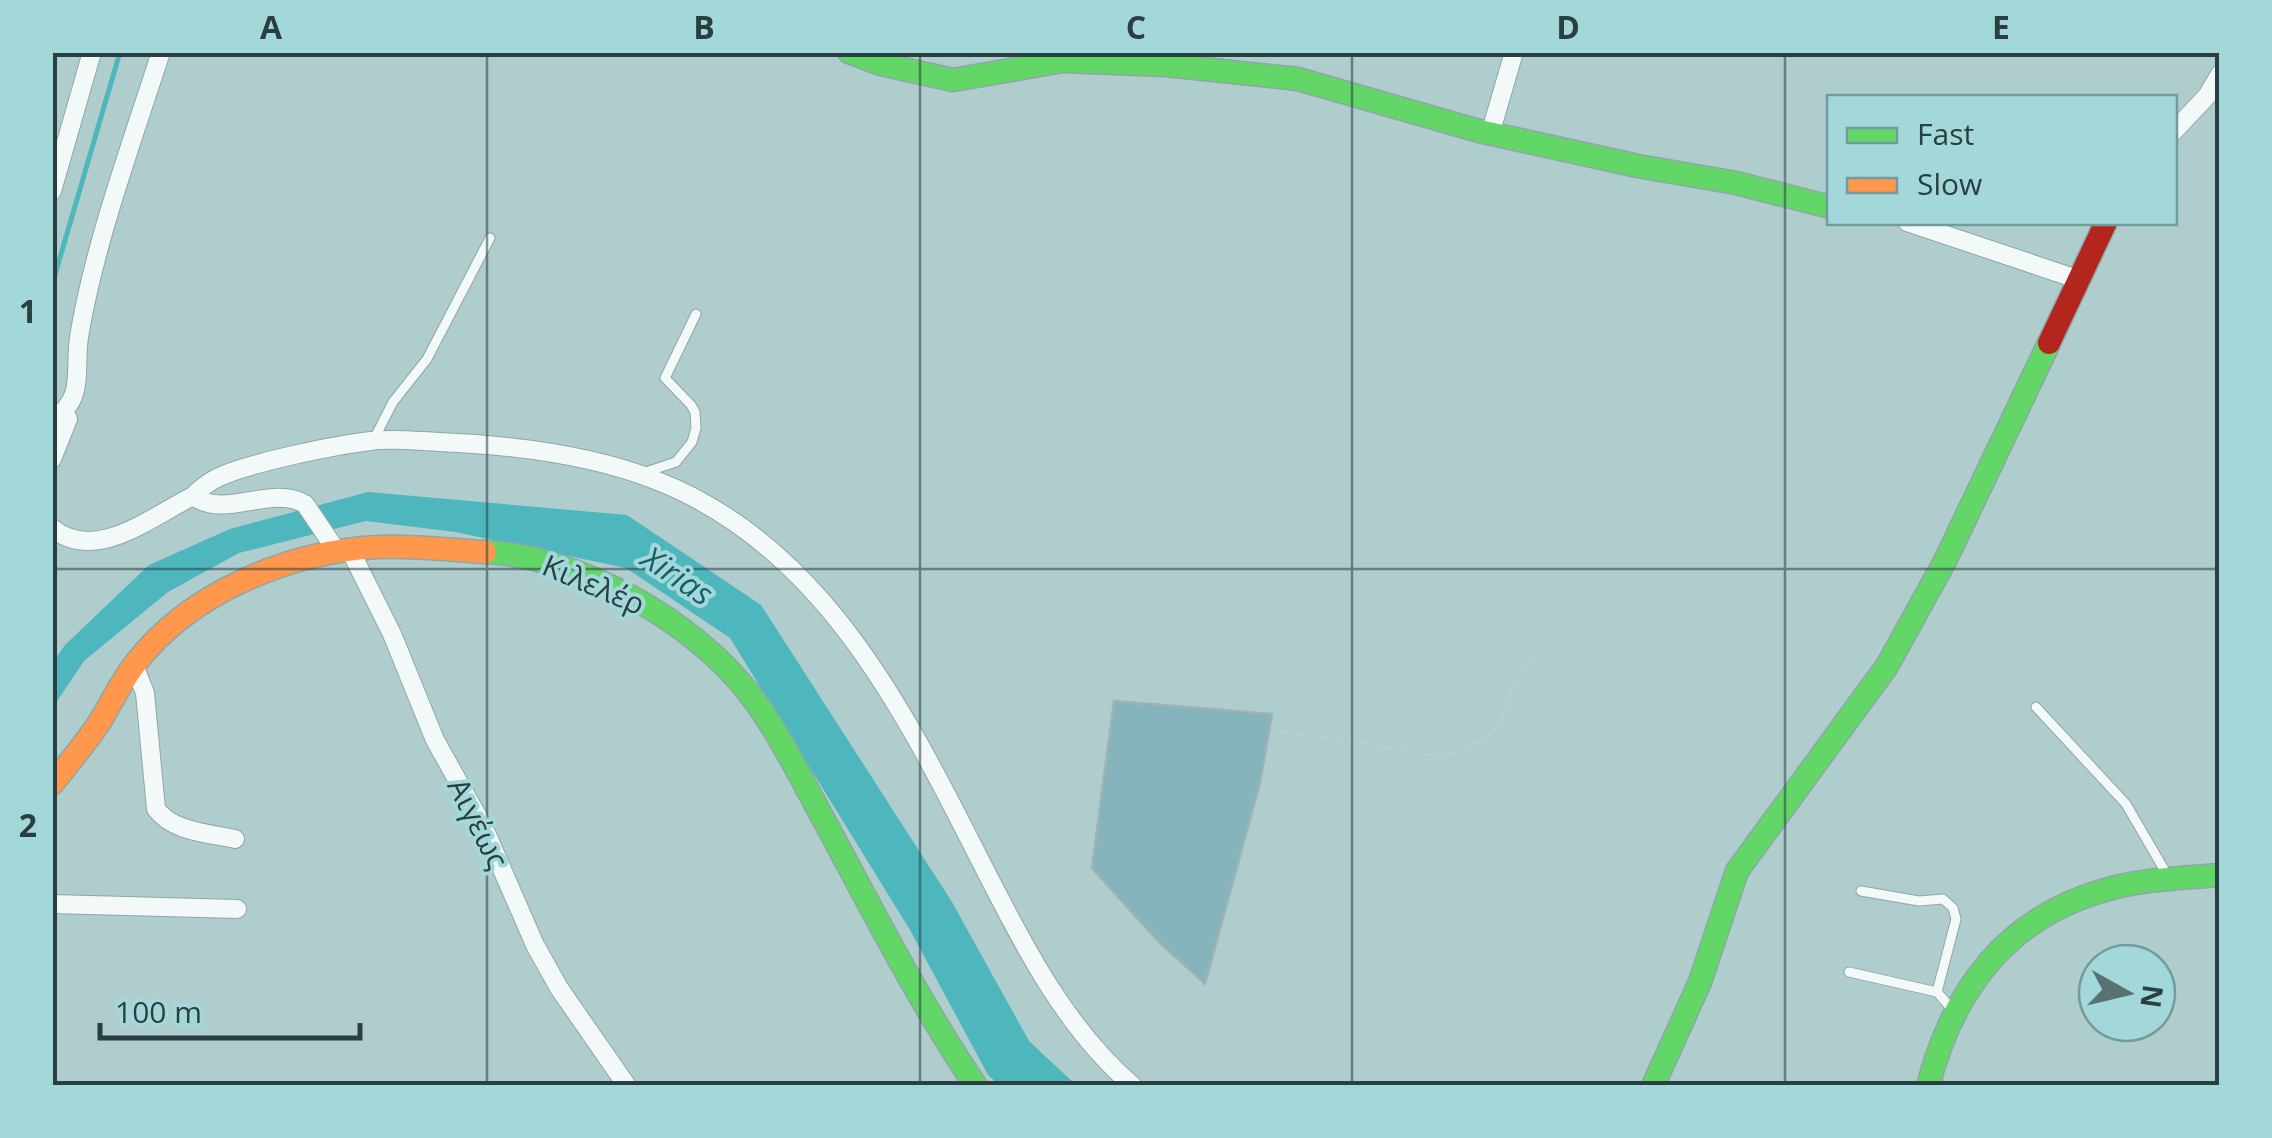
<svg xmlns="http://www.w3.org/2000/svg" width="2272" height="1138" viewBox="0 0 2272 1138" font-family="'Open Sans',sans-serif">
<rect width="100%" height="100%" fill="#b0cdce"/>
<path fill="#4eb7bd" d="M 368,492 L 627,515 L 761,605 L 952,902 L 1029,1041 L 1076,1085 L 999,1085 L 988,1075 L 910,930 L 730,638 L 626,568 L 455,532 L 366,521 L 239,553 L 168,592 L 84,661 L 53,707 L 53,662 L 65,645 L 149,565 L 230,529 Z"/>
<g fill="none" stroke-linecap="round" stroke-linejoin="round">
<path stroke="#4eb7bd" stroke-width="5" d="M 52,285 L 120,52"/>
</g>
<path fill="#86b4bc" stroke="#9db3b6" stroke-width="2.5" d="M 1114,701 L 1272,714 L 1260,783 L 1205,984 L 1158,941 L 1092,868 Z"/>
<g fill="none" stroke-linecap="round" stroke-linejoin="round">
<g stroke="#8fa6a7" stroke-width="11">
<path id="lane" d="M 374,439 L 393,402 L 427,359 L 490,238
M 640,474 L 676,462 L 692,442 L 696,428 L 695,412 L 691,405 L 665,378 L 696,314
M 2036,707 L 2126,804 L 2169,878
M 1861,891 L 1919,901 L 1943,899 L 1953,908 L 1956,919 L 1937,992 L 1951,1008
M 1849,972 L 1937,992"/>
</g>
<g stroke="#8fa6a7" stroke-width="20">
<path id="street" d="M 1491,131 L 1514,52
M 2174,131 L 2207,96 L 2220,74
M 52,191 L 92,52
M 1907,222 L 2080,280
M 52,420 C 86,399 74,371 79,337 C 94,245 132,142 161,52
M 52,459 L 68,419 L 64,413
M 193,496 C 200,489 207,483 217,478 C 248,463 335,445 371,441 C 393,438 417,441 439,442 C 510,445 589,454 655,480 C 822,544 905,712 981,862 C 1022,942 1063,1026 1133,1086
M 52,528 C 96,564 152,516 193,496 C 226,520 269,484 305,504 L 338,553
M 350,550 L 392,634 L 435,740 L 484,828 L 535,945 L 559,988 L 627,1086
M 134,665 L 145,693 L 156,809 C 173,832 208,833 235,839
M 52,904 L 237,909"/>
</g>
<g stroke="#8fa6a7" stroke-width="25">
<path id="fast" d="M 849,52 L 881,64 L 953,80 L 1063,61 L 1166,65 L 1298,79 L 1479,131 L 1638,166 L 1736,183 L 1830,207
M 485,552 C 579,556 695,621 752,697 C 780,735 802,780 825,822 C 873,911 919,1002 976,1086
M 1653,1086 L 1700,982 L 1737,871 L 1887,666 L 1945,561 L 2049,343
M 1928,1086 C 1953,990 2006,918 2105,890 C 2142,879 2182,878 2220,875"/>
</g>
<g stroke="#8fa6a7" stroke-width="25">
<path id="slow" d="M 52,784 C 68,764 85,744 99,723 C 111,704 121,682 135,664 C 190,592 289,552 377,547 C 413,545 450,550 485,552"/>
</g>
<g stroke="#8fa6a7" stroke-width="25">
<path id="jam" d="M 2049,343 L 2106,222"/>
</g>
<path stroke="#c3cbcb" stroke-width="2.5" stroke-dasharray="8 5" stroke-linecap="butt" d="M 1282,732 L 1336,738 L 1428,755 L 1458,754 L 1486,737 L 1502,722 L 1511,685 L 1537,657"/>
<use href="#lane" stroke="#f3f8f8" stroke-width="9"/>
<use href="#street" stroke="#f3f8f8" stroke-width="18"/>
<use href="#fast" stroke="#63d668" stroke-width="22"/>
<use href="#slow" stroke="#ff974d" stroke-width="22"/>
<use href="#jam" stroke="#b3261e" stroke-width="22"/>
</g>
<path fill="none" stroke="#293f41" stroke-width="2.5" stroke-opacity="0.55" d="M 487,52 L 487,1086M 920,52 L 920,1086M 1352,52 L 1352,1086M 1785,52 L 1785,1086M 52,569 L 2220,569"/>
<g text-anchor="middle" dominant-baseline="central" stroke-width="8" stroke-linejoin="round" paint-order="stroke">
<g font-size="30" fill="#293f41" stroke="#a3d8db">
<text transform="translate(594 584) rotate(23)">Κιλελέρ</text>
<text transform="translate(479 823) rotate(63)">Αιγέως</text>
</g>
<g font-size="32" font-style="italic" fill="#195f63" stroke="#a3d8db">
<text transform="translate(678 575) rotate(34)">Xirias</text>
</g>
</g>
<rect width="2272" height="1138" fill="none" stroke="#a3d8db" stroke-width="110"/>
<rect x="1827" y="95" width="350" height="130" fill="#a3d8db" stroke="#729b9d" stroke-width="2.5"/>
<rect x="1847" y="128" width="50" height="15" fill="#63d668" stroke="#729b9d" stroke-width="2.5"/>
<text x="1917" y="145" font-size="30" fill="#293f41">Fast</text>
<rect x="1847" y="178" width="50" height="15" fill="#ff974d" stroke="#729b9d" stroke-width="2.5"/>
<text x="1917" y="195" font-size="30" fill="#293f41">Slow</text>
<g transform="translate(2127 993) rotate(98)"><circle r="48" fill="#a3d8db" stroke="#729b9d" stroke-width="2.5"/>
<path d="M0-8L18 38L0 25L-18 38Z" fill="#587172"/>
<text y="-15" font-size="28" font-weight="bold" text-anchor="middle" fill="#293f41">N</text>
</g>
<path d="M100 1023v15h260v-15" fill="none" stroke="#293f41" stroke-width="5"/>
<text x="115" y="1023" font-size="30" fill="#293f41" stroke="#a3d8db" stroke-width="8" paint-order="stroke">100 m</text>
<rect x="55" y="55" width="2162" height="1028" fill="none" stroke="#293f41" stroke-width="4"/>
<g font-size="32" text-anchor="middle" font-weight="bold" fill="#293f41">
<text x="271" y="39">A</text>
<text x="704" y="39">B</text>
<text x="1136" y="39">C</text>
<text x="1568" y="39">D</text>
<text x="2001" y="39">E</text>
<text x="28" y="323">1</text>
<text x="28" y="837">2</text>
</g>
</svg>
